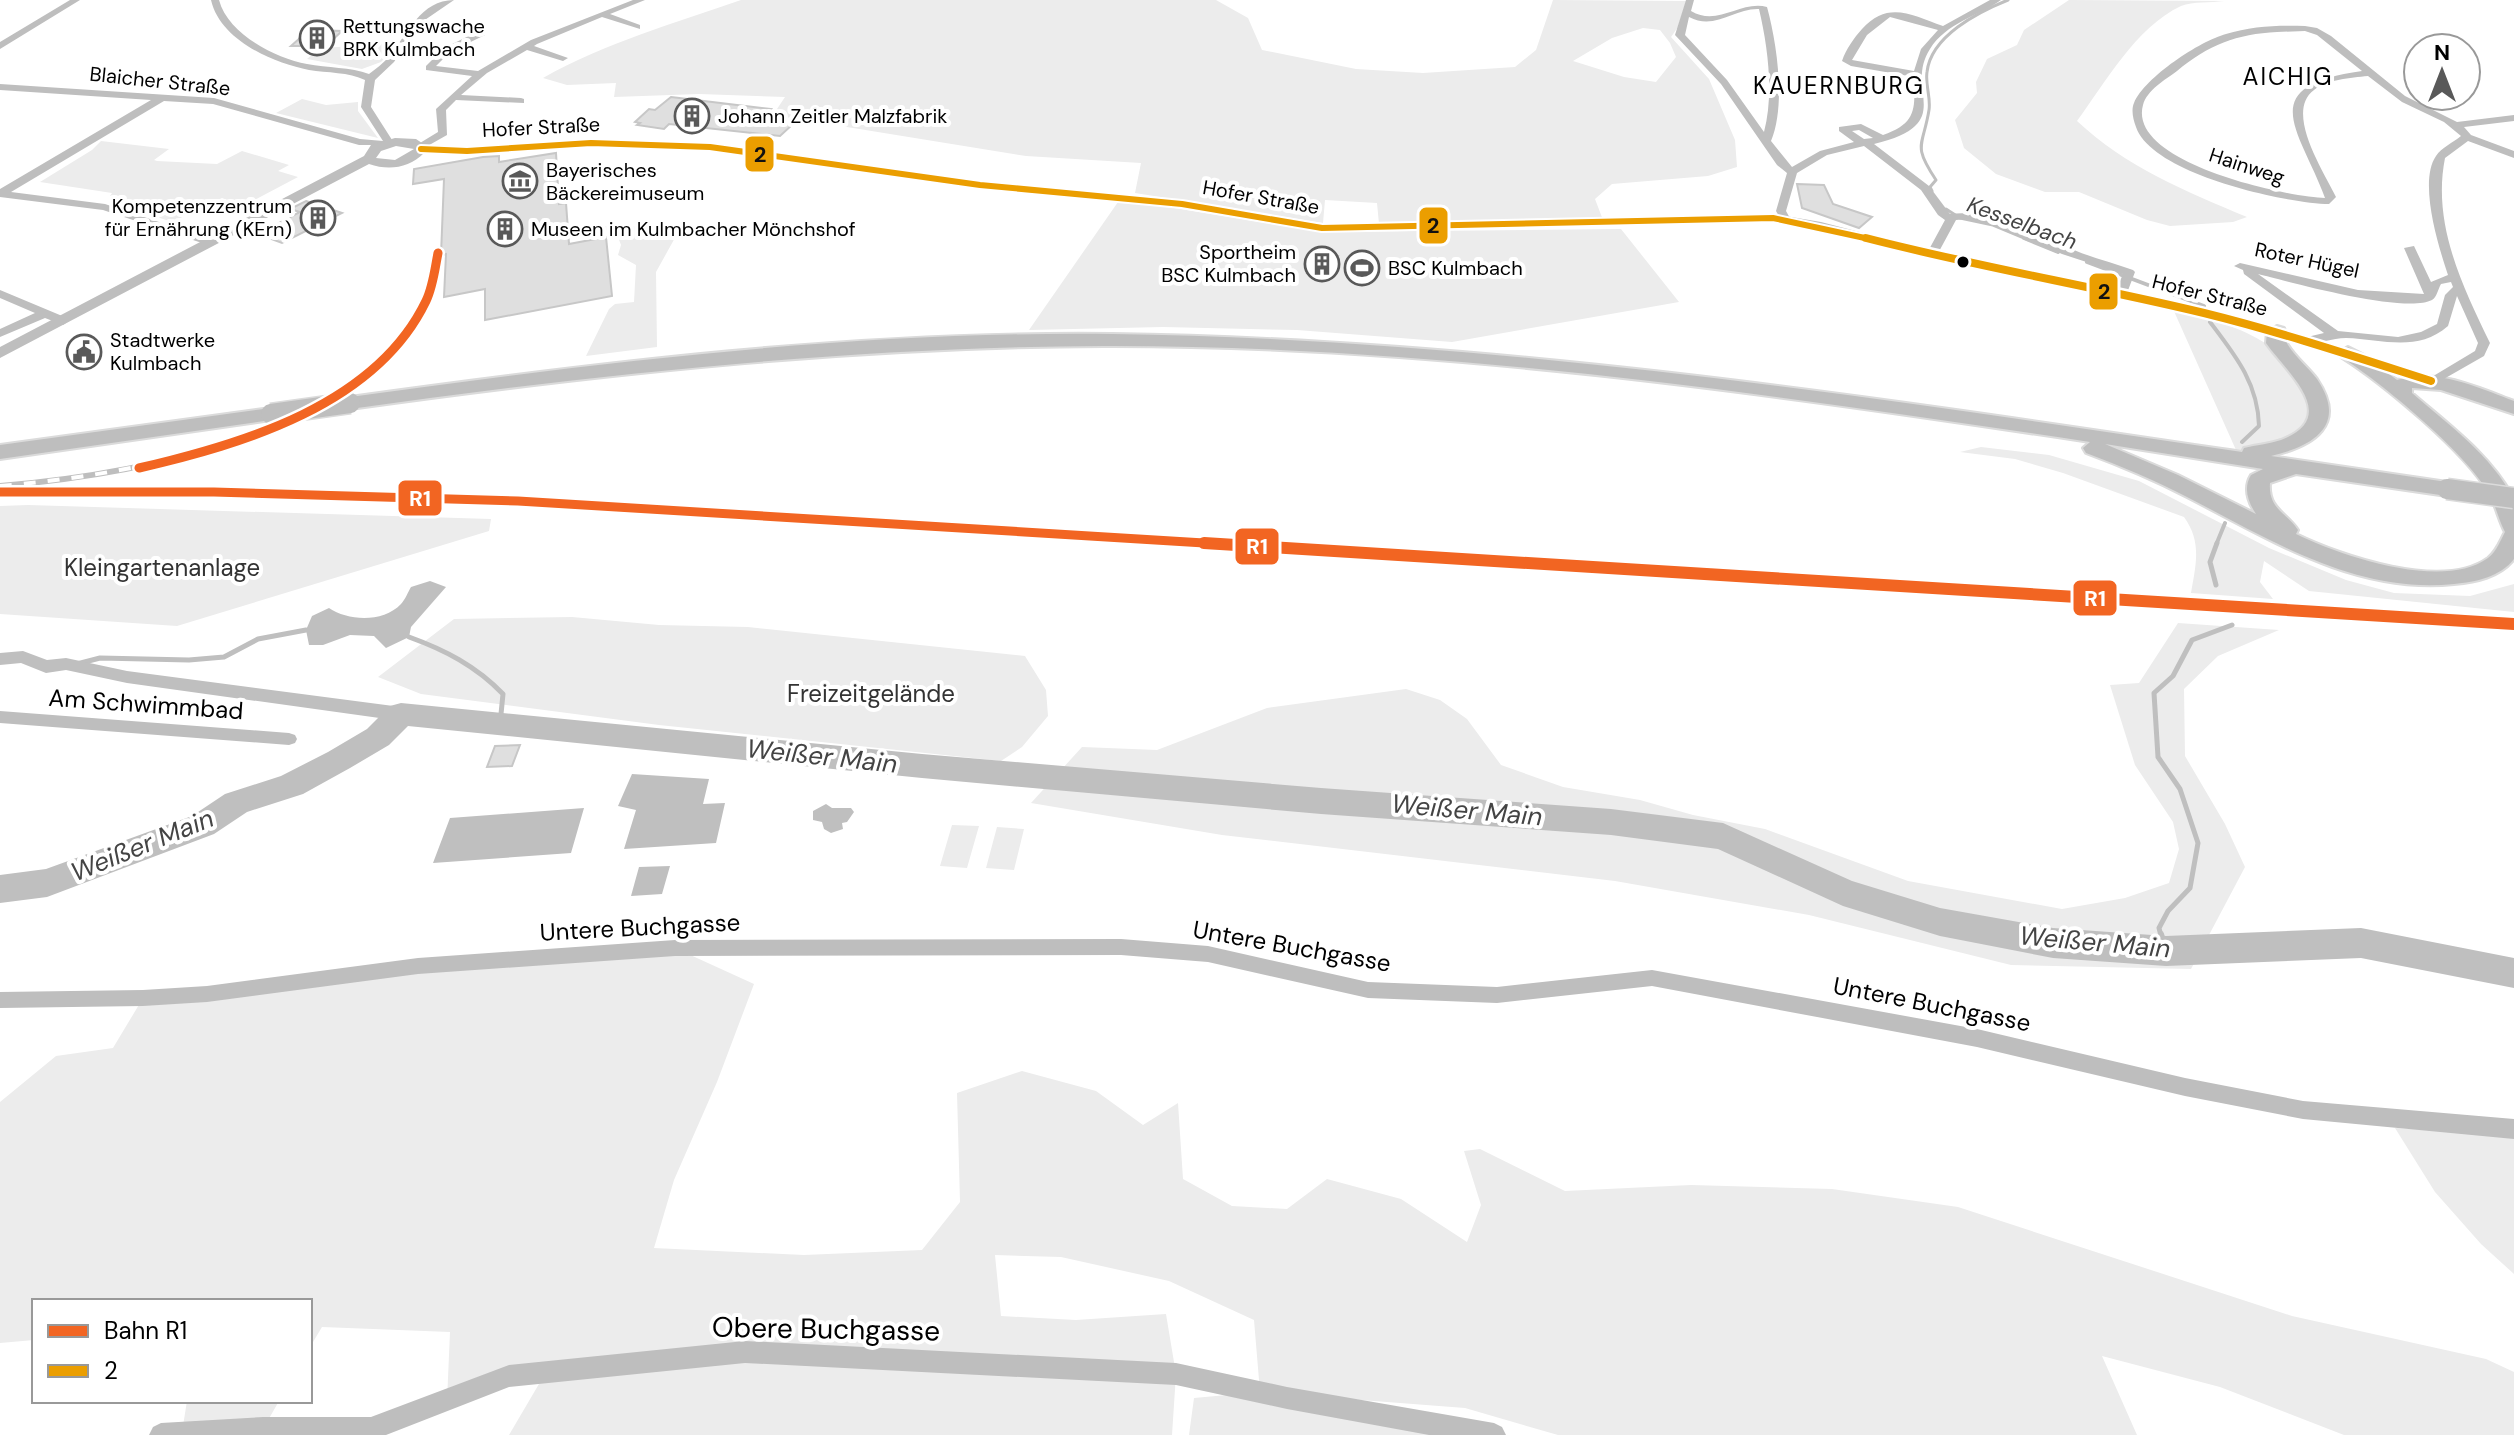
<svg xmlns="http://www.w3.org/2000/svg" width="2514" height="1435" viewBox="0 0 2514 1435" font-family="'DM Sans',sans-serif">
<rect width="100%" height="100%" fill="#fff"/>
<path fill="#ececec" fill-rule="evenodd" d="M 741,0 L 1216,0 L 1248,18 L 1262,50 L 1356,69 L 1423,73 L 1515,67 L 1536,50 L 1553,0 L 1686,1 L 1678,27 L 1671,37 L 1709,79 L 1735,140 L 1737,167 L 1708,176 L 1612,184 L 1595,199 L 1603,220 L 1379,224 L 1377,203 L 1325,200 L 1323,223 L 1135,193 L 1141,163 L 1026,156 L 773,115 L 785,97 L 699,94 L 614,97 L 616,83 L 567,85 L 543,78 C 605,43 675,23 741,0 ZM 1643,28 L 1660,30 L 1670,43 L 1676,57 L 1656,82 L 1624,77 L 1573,61 L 1612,38 Z
M 2069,0 L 2224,1 C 2211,3 2193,1 2181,6 C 2136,27 2105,83 2077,121 C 2126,167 2185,191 2247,217 L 2233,222 L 2170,226 L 2147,220 L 2079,192 L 2045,192 L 1996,174 L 1964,148 L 1955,120 L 1977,93 L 1976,82 L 1987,59 L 2017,45 L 2024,30 Z
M 376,43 L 399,43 L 381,62 L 362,69 L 307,59 C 324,43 350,46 370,50 Z
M 302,99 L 326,105 L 358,102 L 358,111 L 378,138 L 276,113 Z
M 101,141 L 169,149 L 154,160 L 157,161 L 217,164 L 242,151 L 289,165 L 278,171 L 298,177 L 243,206 L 222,198 L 172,222 L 133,209 L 135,201 L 110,196 L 112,193 L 40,182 L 92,150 Z
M 1118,202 L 1174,208 L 1321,232 L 1621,229 L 1679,302 L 1452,342 L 1297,330 L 1163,327 L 1029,330 Z
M 582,226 L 681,227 L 656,272 L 657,347 L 586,356 L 609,309 L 615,304 L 634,302 L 636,265 L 618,255 L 621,245 L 616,232 Z
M 2173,309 C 2217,321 2272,333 2298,376 C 2304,386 2307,400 2311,411 L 2302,431 L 2263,449 L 2236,450 Z
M 1981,447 L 2049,455 L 2139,481 L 2269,548 L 2346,580 L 2394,593 L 2470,596 L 2514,584 L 2514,612 L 2309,591 L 2264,561 L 2260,582 L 2273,599 L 2191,593 C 2196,564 2202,542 2184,517 L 2063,473 L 2015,459 L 1960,452 Z
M 28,505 L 491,519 L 489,531 L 177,626 L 0,614 L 0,506 Z
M 572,617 L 659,625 L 748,627 L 1025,656 L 1046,690 L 1048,716 L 1022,747 L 1001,761 L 659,725 L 421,694 L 378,677 L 454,619 Z
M 2178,623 L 2279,630 L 2218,656 L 2184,689 L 2185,756 L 2225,824 L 2245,867 L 2191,969 L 2011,965 L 1809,915 L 1615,881 L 1222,835 L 1031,803 L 1082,747 L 1157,750 L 1267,708 L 1406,689 L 1440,700 L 1467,719 L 1501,765 L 1563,787 L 1640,800 L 1693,815 L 1765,829 L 1908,881 L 2062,909 L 2125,898 L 2169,883 L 2179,849 L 2173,822 L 2135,765 L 2110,685 L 2139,683 Z
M 952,825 L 979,826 L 967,868 L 940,866 Z
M 997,827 L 1024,829 L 1014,870 L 986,868 Z
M 675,948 L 754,984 L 717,1082 L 674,1180 L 654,1248 L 804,1255 L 922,1250 L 960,1202 L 957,1093 L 1022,1071 L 1096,1091 L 1143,1125 L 1178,1103 L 1183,1179 L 1232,1206 L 1287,1209 L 1327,1179 L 1401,1199 L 1467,1242 L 1481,1205 L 1464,1151 L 1480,1149 L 1565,1191 L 1691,1185 L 1832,1189 L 1958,1207 L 2292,1316 L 2486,1359 L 2514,1372 L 2514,1435 L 2344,1435 L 2220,1387 L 2102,1356 L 2137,1435 L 1558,1435 L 1465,1408 L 1269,1393 L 1449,1435 L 1189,1435 L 1194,1398 L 1260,1392 L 1254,1320 L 1169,1281 L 1061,1257 L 995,1255 L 1001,1316 L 1076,1320 L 1166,1314 L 1176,1374 L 1172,1435 L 509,1435 L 546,1372 L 447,1401 L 450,1332 L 322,1327 L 310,1347 L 310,1301 L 34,1301 L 34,1340 L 0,1343 L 0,1102 L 56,1056 L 113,1048 L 143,998 Z
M 2395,1128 L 2514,1134 L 2514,1274 L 2481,1244 L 2435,1192 Z
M 187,1401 L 279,1401 L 263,1429 L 182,1432 Z"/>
<path fill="#bfbfbf" d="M 430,581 L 446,587 L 411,627 L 409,637 L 386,648 L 374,636 L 350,635 L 323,645 L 309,645 L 306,630 L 312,616 L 329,608 C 348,621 383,623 401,604 C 405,600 408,592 411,587 Z
M 632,774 L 709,779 L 703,804 L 725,803 L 716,843 L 624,849 L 636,810 L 618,806 Z
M 826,804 L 832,808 L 851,808 L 854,812 L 847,822 L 842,823 L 843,829 L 831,833 L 824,829 L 822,822 L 813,820 L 813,811 Z
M 584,808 L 571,853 L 433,863 L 450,818 Z
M 670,866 L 662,894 L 631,896 L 639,867 Z"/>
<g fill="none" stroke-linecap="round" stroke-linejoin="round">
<path stroke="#bfbfbf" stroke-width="3" d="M 1932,191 L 1930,187 L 1936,180 C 1912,144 1923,147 1929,110 C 1931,97 1925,85 1927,72 C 1931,36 1978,12 2008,0
M 1946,209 L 1960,218 L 1993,225 L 2029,240"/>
<path stroke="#bfbfbf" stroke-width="4" d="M 2024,238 L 2058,252
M 2087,262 L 2204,306
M 2210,322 C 2235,355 2258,383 2259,426 L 2242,442
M 2216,545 L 2225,523"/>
<path stroke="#bfbfbf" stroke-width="5" d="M 2216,585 L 2210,562 L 2217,543
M 409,637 C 445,650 476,666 503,694 L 500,724
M 73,665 L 100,658 L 189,660 L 224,657 L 258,639 L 306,630
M 2161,936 L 2159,928 L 2168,911 L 2190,888 L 2198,843 L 2180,789 L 2158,757 L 2154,693 L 2173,676 L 2192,640 L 2232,625"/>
<path stroke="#bfbfbf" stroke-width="6" d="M 2161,934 L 2166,951"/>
<path fill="#bfbfbf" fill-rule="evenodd" d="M 23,651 L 47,660 L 66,658 L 127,671 L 401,707 L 410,714 L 401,721 L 127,683 L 66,670 L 46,673 L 21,663 L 0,665 L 0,653 Z"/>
<path fill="#bfbfbf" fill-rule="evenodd" d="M 401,703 L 922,754 L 1321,788 L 1611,809 L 1723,823 L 1852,881 L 1940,908 L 2053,928 L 2166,936 L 2361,928 L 2514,958 L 2514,988 L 2361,958 L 2166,966 L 2053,958 L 1940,936 L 1843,906 L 1718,849 L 1611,835 L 1321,814 L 922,778 L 408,726 L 389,745 L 350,768 L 303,794 L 247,812 L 214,834 L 47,897 L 0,903 L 0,875 L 46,869 L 192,816 L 225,794 L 281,776 L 328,752 L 367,729 L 390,706 Z"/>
</g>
<path fill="#dfdfdf" stroke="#c7c7c7" stroke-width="2" d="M 309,30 L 342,31 L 326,46 L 291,46 Z
M 671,97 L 771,109 L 760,120 L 793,124 L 780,136 L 669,124 L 664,129 L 637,125 L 640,123 L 635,122 L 649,109 L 655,110 Z
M 556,153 L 559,204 L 566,203 L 569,244 L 606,237 L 612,296 L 485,320 L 485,289 L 444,297 L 446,254 L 441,255 L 444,179 L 413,184 L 414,169 L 483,157 L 499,156 L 499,162 Z
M 1797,184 L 1824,185 L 1833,204 L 1872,217 L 1859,228 L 1802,208 Z
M 306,201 L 342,213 L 282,243 L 258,234 L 300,212 L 290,209 Z
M 1313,252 L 1338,256 L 1328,277 L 1307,273 L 1311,265 L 1306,264 Z
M 520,745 L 512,766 L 487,767 L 495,746 Z"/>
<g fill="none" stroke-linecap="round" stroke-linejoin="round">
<g stroke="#dbdbdb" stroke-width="4">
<path id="trunk" d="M 2277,326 L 2284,328 C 2287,334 2285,340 2288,345 C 2296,358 2308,367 2317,379 C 2348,425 2314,446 2271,456 L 2447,482 L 2455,484 L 2458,489 L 2455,494 L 2447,496 L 2296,474 L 2270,483 C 2268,509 2286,512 2298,530 L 2296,534 C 2341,556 2443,591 2488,558 C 2497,551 2500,541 2505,532 C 2498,519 2496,505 2488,492 C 2464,451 2382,383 2341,357 L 2338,353 L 2348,347 L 2364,355 L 2397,380 C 2437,368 2477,387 2514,401 L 2514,414 L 2441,390 L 2412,388 L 2412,393 C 2449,425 2491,455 2514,499 L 2514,559 C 2500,577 2476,582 2454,584 C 2355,594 2271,540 2187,497 C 2154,480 2121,466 2086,453 L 2083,448 L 2090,442 C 1764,393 1433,345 1103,346 C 850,347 600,374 350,409 L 340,403 L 350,397 C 602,362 856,331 1112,334 C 1491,339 1867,396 2242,452 L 2244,448 C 2256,445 2269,444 2281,440 C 2342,417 2287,373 2266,343 L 2267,332 ZM 2105,444 L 2263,469 L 2251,475 C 2243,488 2248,502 2256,514 L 2178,475 Z
M 271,408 L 281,414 L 278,419 L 0,459 L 0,445 Z"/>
</g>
<path fill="#bebebe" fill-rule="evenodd" d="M 70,0 L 80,0 L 0,49 L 0,42 Z
M 211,0 L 219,0 C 228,34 275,58 307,64 C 327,68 351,67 369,74 C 376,69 383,63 389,57 C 407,34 421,0 454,0 L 419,24 L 394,62 L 375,80 L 371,107 L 394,143 L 393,145 L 359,145 L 213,104 L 164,101 L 11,192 L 105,204 L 213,240 L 213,244 L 205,244 L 103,210 L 0,197 L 0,189 L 151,100 L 0,90 L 0,84 L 214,98 L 360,139 L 383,141 L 361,107 L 365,80 C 349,72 327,73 309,70 C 273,63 220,40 211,0 Z
M 633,0 L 645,0 L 610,14 L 640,25 L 640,29 L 602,17 L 537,44 L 534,46 L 568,58 L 563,61 L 527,50 L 487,73 L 461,95 L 521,98 L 524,99 L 524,103 L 456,100 L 446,110 L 447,135 L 424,148 L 415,146 L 438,132 L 436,109 L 472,76 L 426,70 L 426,66 L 444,48 L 479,31 L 485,31 L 485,35 L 450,52 L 436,66 L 478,71 L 531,40 Z
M 1686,0 L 1694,0 L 1691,11 C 1718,27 1741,0 1767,7 C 1777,43 1786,106 1771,141 L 1792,167 L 1820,151 L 1854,142 L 1839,131 L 1839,127 L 1861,124 L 1883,135 C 1917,123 1915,109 1914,77 L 1851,66 L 1842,61 C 1846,49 1854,38 1862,29 C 1888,0 1912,15 1943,26 L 1990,0 L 2001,0 C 1978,16 1946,23 1930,49 C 1903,91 1959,123 1874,144 L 1929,186 L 1950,214 C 1996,209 2033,234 2074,250 C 2093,258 2114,263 2133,270 L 2135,272 L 2127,293 L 2121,297 L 2115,293 L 2123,274 L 2062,254 L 1998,225 L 1968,219 L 1956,220 L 1936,257 L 1928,257 L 1926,255 L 1945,220 L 1938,215 L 1921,190 L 1864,146 L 1827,155 L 1797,173 L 1786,211 L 1791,220 L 1782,222 L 1776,211 L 1787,173 L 1777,165 L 1721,84 L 1675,35 ZM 1759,9 C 1768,47 1774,94 1764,132 L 1727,80 L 1685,35 L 1689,17 C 1715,31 1734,8 1759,9 ZM 1890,17 L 1938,30 L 1921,49 L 1914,71 L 1852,60 L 1867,35 ZM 1859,130 L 1873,138 L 1864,139 L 1852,131 Z
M 2305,26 L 2317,28 L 2331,36 L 2405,96 L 2457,122 L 2514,115 L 2514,121 L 2464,127 L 2471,135 L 2514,151 L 2514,158 L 2468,141 L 2445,158 C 2432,224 2462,285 2490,343 L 2484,356 L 2435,384 L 2431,385 L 2425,381 L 2475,351 L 2478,343 L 2457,296 L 2448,326 C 2417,353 2382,339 2346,338 C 2331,338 2317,345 2303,344 L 2303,338 L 2324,333 L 2244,274 L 2243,270 L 2234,266 L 2240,263 L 2358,290 L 2424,294 L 2404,248 L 2414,246 L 2431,282 L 2448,275 C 2439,248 2418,182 2436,156 C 2441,148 2454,142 2461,136 L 2444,122 L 2402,102 L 2368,76 C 2350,78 2328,79 2314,90 C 2284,112 2324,172 2336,197 L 2329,204 C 2284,203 2152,174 2136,127 C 2133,119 2131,110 2134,103 C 2145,77 2200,41 2226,34 C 2251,26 2279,25 2305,26 ZM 2277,32 L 2305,31 L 2317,35 L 2362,71 C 2252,86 2300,130 2325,198 C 2287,197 2127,163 2143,105 C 2147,90 2165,80 2177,71 C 2208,45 2237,34 2277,32 ZM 2258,274 C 2290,282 2405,314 2432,300 C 2437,297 2438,289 2441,284 L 2451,282 L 2453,287 L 2445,295 L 2437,324 L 2421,332 L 2398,337 L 2338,331 Z
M 0,290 L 67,318 L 69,321 L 63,325 L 45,318 L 0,337 L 0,329 L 35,313 L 0,298 Z
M 0,711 L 289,733 L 295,735 L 297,739 L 295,743 L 289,745 L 0,723 Z
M 1121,939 L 1208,946 L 1368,982 L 1497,987 L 1652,970 L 1977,1029 L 2185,1078 L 2303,1101 L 2514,1119 L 2514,1139 L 2303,1119 L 2185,1096 L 1977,1047 L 1652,986 L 1497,1003 L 1368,998 L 1208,962 L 1121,955 L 675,956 L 418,974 L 207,1002 L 143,1006 L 0,1008 L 0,992 L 143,990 L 207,986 L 418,958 L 675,940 Z
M 745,1341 L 1176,1363 L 1287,1387 L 1494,1423 L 1502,1427 L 1506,1435 L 1429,1435 L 1287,1409 L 1176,1385 L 745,1363 L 509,1387 L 386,1435 L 149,1435 L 153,1427 L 161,1423 L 263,1417 L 371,1417 L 509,1365 Z"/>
<path fill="#bebebe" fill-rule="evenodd" d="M 395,138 L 416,139 L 425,145 L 467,147 L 591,139 L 710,143 L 980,181 L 1182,200 L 1322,224 L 1773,214 L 1821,222 L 1933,251 L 2204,309 L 2312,338 L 2437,378 L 2439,381 L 2437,384 L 2425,384 L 2302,344 L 2202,317 L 1932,259 L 1820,230 L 1773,222 L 1322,232 L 1182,208 L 980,189 L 710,151 L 591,147 L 467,155 L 424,153 C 409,168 389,171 369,164 L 0,358 L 0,347 L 364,156 L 371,145 ZM 396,146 L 414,149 L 395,160 L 376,158 L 381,151 Z"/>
<use href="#trunk" fill="#bebebe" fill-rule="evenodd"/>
<g stroke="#bebebe" stroke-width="6">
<path id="rail" d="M 0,486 C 130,475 351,437 421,312 C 430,295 433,271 438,253"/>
</g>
<use href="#rail" stroke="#fff" stroke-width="4" stroke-dasharray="12" stroke-linecap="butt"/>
<g stroke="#dbdbdb" stroke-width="23" stroke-linecap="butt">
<path id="trunk-bridge" d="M 271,414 L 350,403
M 2447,489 L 2514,498"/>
</g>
<use href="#trunk-bridge" stroke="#bebebe" stroke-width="20"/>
<g stroke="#fff" stroke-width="10">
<path id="bus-1-far1" d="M 421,149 L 467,151 L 591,143 L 710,147 L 980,185 L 1182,204 L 1322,228 L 1773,218 L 1874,240"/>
</g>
<g stroke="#fff" stroke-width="13">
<path id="bus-1" d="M 1866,238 C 1978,267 2092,286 2204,313 C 2281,332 2356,357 2431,381"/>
</g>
<use href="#bus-1-far1" stroke="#eb9e00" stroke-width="6"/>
<use href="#bus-1" stroke="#eb9e00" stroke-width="8"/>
<g stroke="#fff" stroke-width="14">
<path id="rail-1-far1" d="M 139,468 C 243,444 376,405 426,301 C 433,287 435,268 438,253
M 0,492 L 214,492 L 518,501 L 1237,545"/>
</g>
<g stroke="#fff" stroke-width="18">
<path id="rail-1" d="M 1204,543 L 2514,624"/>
</g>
<use href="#rail-1-far1" stroke="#f26522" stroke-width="9"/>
<use href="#rail-1" stroke="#f26522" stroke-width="12"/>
</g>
<defs>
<g id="building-ring" transform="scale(1.8)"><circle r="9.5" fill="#fff" stroke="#595959" stroke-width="1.5"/><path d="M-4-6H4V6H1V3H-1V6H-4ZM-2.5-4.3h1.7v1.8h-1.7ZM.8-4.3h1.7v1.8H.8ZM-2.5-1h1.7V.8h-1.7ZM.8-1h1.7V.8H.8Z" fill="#595959"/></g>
<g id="museum-ring" transform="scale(1.8)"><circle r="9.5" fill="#fff" stroke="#595959" stroke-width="1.5"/><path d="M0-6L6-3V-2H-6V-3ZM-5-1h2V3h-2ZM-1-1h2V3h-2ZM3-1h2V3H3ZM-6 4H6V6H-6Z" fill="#595959"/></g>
<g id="stadium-ring" transform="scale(1.8)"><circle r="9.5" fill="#fff" stroke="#595959" stroke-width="1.5"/><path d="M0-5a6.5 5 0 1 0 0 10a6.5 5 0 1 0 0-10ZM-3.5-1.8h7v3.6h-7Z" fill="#595959"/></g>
<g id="civic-ring" transform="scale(1.8)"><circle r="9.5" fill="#fff" stroke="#595959" stroke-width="1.5"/><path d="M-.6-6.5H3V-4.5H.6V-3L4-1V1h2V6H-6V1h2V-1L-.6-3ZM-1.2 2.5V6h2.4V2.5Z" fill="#595959"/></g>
</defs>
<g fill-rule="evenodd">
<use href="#building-ring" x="317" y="38"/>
<use href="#building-ring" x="692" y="116"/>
<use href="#museum-ring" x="520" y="181"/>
<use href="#building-ring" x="318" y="218"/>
<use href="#building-ring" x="505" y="229"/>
<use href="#building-ring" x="1322" y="264"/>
<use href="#stadium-ring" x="1362" y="268"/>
<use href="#civic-ring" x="84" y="352"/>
</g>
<circle fill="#000" stroke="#fff" stroke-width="3" cx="1963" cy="262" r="7"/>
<g text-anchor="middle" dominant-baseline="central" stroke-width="8" stroke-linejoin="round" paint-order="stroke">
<g font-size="20" fill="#000" stroke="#fff" text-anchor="start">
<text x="343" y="26">Rettungswache<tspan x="343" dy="23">BRK Kulmbach</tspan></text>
<text x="718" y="116">Johann Zeitler Malzfabrik</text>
<text x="546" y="170">Bayerisches<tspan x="546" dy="23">Bäckereimuseum</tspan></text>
<text x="292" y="206" text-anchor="end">Kompetenzzentrum<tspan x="292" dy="23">für Ernährung (KErn)</tspan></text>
<text x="531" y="229">Museen im Kulmbacher Mönchshof</text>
<text x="1296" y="252" text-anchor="end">Sportheim<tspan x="1296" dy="23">BSC Kulmbach</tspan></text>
<text x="1388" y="268">BSC Kulmbach</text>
<text x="110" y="340">Stadtwerke<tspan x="110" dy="23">Kulmbach</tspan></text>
</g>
<g font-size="20" fill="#000" stroke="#fff">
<text transform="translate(160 81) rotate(6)">Blaicher Straße</text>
<text transform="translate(541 127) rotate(-3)">Hofer Straße</text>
<text transform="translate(2247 166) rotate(18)">Hainweg</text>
<text transform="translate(1261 197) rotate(10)">Hofer Straße</text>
<text transform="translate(2307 260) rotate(12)">Roter Hügel</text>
<text transform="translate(2210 295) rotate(14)">Hofer Straße</text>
</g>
<g font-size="22" font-style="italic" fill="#444" stroke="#fff">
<text transform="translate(2022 223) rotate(20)">Kesselbach</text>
</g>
<g font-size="24" letter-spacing="2" fill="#000" stroke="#fff">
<text x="2288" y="76">AICHIG</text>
<text x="1839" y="85">KAUERNBURG</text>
</g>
<g font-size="24" fill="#333" stroke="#fff">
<text x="162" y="567">Kleingartenanlage</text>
<text x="871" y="693">Freizeitgelände</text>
</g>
<g font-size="24" fill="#000" stroke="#fff">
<text transform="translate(146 704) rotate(4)">Am Schwimmbad</text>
<text transform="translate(640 927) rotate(-3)">Untere Buchgasse</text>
<text transform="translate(1292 946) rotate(10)">Untere Buchgasse</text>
<text transform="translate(1932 1004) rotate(11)">Untere Buchgasse</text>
</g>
<g font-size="26" font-style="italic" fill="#444" stroke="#fff">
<text transform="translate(822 756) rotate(6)">Weißer Main</text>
<text transform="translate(1467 810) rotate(5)">Weißer Main</text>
<text transform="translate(142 845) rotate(-22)">Weißer Main</text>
<text transform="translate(2095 942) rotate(5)">Weißer Main</text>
</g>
<g font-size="28" fill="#000" stroke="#fff">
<text transform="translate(826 1329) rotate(1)">Obere Buchgasse</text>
</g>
</g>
<g stroke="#fff" stroke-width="3">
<rect x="744" y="135" width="31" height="38" rx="8" fill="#eb9e00"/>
<rect x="1418" y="206" width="31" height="39" rx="8" fill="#eb9e00"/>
<rect x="2088" y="272" width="31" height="39" rx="8" fill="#eb9e00"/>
<rect x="397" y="479" width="46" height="38" rx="8" fill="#f26522"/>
<rect x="1234" y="527" width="46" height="39" rx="8" fill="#f26522"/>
<rect x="2072" y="579" width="46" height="38" rx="8" fill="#f26522"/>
</g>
<g font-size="22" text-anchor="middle" font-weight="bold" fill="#fff">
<text x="420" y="506">R1</text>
<text x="1257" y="554">R1</text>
<text x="2095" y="606">R1</text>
</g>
<g font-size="22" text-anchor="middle" font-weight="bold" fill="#111">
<text x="760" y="162">2</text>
<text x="1433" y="233">2</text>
<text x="2104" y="299">2</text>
</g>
<rect x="32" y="1299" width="280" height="104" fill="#ffffff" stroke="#999999" stroke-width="2"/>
<rect x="48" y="1325" width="40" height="12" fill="#f26522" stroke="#999999" stroke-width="2"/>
<text x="104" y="1339" font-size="24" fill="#000000">Bahn R1</text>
<rect x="48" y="1365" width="40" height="12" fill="#eb9e00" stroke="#999999" stroke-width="2"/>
<text x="104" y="1379" font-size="24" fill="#000000">2</text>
<g transform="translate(2442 72)"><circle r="38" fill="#ffffff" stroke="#999999" stroke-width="2"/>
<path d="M0-6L14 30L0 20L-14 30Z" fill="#595959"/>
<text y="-12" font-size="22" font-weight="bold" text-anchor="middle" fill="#000000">N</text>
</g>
</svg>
